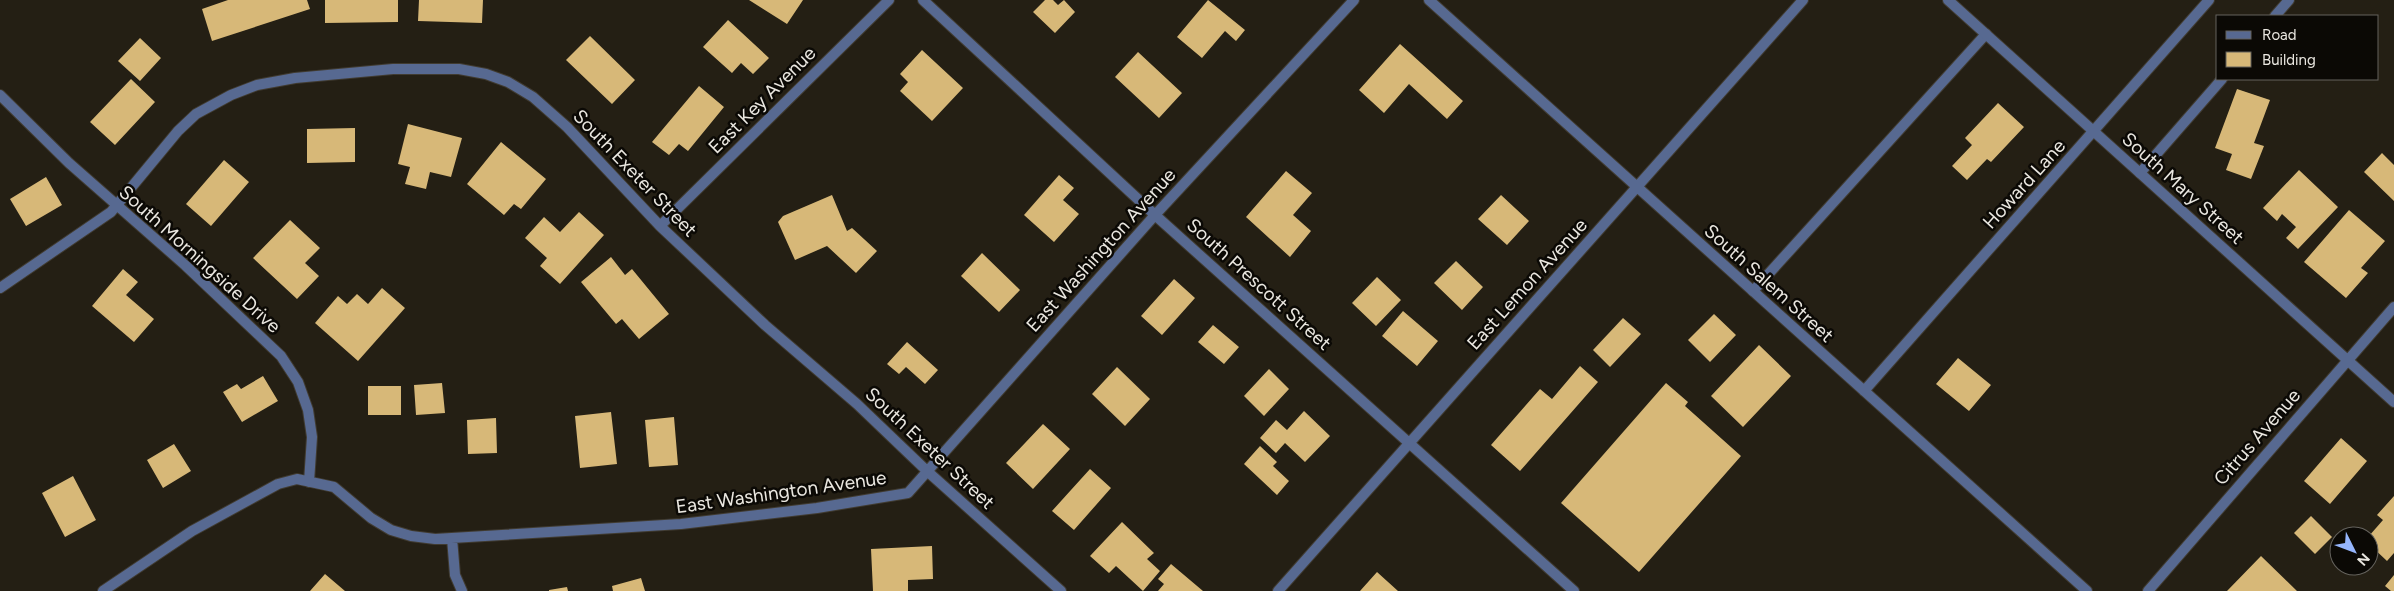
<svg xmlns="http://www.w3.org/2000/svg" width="2394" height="591" viewBox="0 0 2394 591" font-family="Figtree,sans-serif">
<rect width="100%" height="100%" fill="#241f14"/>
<path fill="#d7b878" d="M 228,0 L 307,0 L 310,9 L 212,41 L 202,9 Z
M 325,0 L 398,0 L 398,22 L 325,23 Z
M 419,0 L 483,0 L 482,23 L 418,21 Z
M 749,0 L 803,0 L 787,24 Z
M 1045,0 L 1053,0 L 1058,5 L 1064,0 L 1075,12 L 1055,33 L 1033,12 Z
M 1208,0 L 1245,30 L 1236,41 L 1225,31 L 1202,58 L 1177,37 Z
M 728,20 L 769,58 L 753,74 L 741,63 L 732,73 L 703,47 Z
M 590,36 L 635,80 L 612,104 L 566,60 Z
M 140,38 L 161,58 L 140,81 L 118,61 Z
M 1400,44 L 1463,101 L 1447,119 L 1409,84 L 1384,113 L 1359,90 Z
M 922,50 L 963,88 L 932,121 L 900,91 L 908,82 L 900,74 Z
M 1138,52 L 1182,93 L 1159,118 L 1115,77 Z
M 131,79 L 155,102 L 115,145 L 90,122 Z
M 699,86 L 724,107 L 688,151 L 679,144 L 669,155 L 652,142 Z
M 2237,89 L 2270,100 L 2254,143 L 2264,146 L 2251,179 L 2226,170 L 2232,154 L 2215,148 Z
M 1998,103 L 2024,127 L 1991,162 L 1987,159 L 1967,180 L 1952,166 L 1972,145 L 1965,138 Z
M 408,124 L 462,138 L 451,177 L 430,172 L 426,189 L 405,184 L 410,167 L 398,164 Z
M 355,128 L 355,162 L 307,163 L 307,129 Z
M 501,142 L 546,179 L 521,209 L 514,204 L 504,215 L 467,184 Z
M 2382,153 L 2394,165 L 2394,201 L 2364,172 Z
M 224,160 L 249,182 L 211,226 L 186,204 Z
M 2299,170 L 2338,207 L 2298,249 L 2286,238 L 2296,227 L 2282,214 L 2277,221 L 2263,208 Z
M 1286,171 L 1312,193 L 1293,215 L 1311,231 L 1290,257 L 1246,217 Z
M 1059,175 L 1074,188 L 1063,200 L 1079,214 L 1054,242 L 1024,215 Z
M 46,177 L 62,205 L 26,226 L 10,199 Z
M 832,195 L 847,231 L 852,228 L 877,251 L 856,273 L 827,246 L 795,260 L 778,222 L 783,216 Z
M 1501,195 L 1529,221 L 1507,245 L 1478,219 Z
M 2349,210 L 2385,241 L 2361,268 L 2368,273 L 2346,298 L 2304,262 Z
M 579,212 L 604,235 L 560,284 L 540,266 L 547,258 L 525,238 L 544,217 L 560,232 Z
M 290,220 L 320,248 L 305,263 L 319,276 L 297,299 L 253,258 Z
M 982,253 L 1020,290 L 999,312 L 961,276 Z
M 611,257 L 625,275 L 632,269 L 669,314 L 639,339 L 622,319 L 616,324 L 581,282 Z
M 1456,261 L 1483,287 L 1462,310 L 1434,283 Z
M 123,269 L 138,282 L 126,295 L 154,319 L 134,342 L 92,306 Z
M 1377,277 L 1401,300 L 1376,326 L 1352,303 Z
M 1174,279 L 1195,298 L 1162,335 L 1141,316 Z
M 382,288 L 405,308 L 358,361 L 315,323 L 338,296 L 347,304 L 357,294 L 368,304 Z
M 1403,311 L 1438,341 L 1417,366 L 1382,336 Z
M 1714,314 L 1736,335 L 1710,362 L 1688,340 Z
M 1623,318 L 1641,334 L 1610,367 L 1593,350 Z
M 1213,325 L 1239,347 L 1224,364 L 1198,342 Z
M 907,342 L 938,370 L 925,384 L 906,367 L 899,374 L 887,364 Z
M 1759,345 L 1791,376 L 1743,427 L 1711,396 Z
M 1958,358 L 1991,385 L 1969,411 L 1936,384 Z
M 1580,366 L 1598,382 L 1520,471 L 1491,445 L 1540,389 L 1552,399 Z
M 1117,367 L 1150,399 L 1125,426 L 1092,394 Z
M 1269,369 L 1289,389 L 1264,416 L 1244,396 Z
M 263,376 L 278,401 L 242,422 L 223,392 L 237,384 L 241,389 Z
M 442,383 L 445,413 L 416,415 L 414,385 Z
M 1666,383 L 1688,402 L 1685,406 L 1741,456 L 1639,572 L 1561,503 Z
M 368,386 L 401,386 L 401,415 L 368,415 Z
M 1304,411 L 1330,436 L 1305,462 L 1285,443 L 1276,453 L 1260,438 L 1276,420 L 1287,430 Z
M 611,412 L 617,464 L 580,468 L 575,416 Z
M 674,417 L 678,465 L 649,467 L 645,420 Z
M 496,418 L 497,453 L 468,454 L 467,420 Z
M 1043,424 L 1070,449 L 1033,489 L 1006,463 Z
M 2341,438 L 2367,461 L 2330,504 L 2304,481 Z
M 174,444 L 191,471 L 163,488 L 147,460 Z
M 1260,446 L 1277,462 L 1273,466 L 1289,481 L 1277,495 L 1244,464 Z
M 1090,469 L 1111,488 L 1074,530 L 1052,511 Z
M 73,476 L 96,520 L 65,537 L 42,493 Z
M 2394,496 L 2394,553 L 2387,561 L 2369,544 L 2369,536 L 2383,520 L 2377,515 Z
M 2311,516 L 2332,537 L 2315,554 L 2294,533 Z
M 1122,522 L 1154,553 L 1147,559 L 1160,571 L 1143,591 L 1116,566 L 1109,573 L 1090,556 Z
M 932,546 L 933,579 L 908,580 L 908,591 L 873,591 L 871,549 Z
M 2261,556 L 2297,591 L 2227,591 Z
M 1171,564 L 1203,591 L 1158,591 L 1164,584 L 1158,579 Z
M 1377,572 L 1398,591 L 1360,591 Z
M 325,574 L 345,591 L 310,591 Z
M 2394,575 L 2394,591 L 2391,591 L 2385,586 Z
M 641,578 L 645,591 L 613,591 L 612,586 Z
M 567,587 L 568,591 L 549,591 L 549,590 Z"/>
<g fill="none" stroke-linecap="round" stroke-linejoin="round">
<g stroke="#403b31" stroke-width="12">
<path id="service" d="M 2275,16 L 2289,0
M 2140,173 L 2222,79
M 1753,291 L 1986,34"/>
</g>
<g stroke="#403b31" stroke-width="12">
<path id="minor" d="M 923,0 L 1155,215 L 1574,591
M 1429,0 L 2087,591
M 1948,0 L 2394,402
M 0,95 L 69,163 L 185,265 L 281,356 L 298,382 L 308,410 L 312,437 L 309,482
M 660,226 L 889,0
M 0,288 L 111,212 L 178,131 L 196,114 L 231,95 L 257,85 L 295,78 L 393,69 L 459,69 L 486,74 L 508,82 L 533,97 L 567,127 L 660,226 L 765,325 L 857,404 L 927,471 L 1061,591
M 1864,391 L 2209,0
M 452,538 L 455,575 L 462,591
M 103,591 L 192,531 L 278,484 L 297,479 L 334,487 L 371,518 L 391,530 L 411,536 L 435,539 L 681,524 L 817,508 L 908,493 L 1155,215 L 1354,0
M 1278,591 L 1803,0
M 2148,591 L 2394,307"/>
</g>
<use href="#service" stroke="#576991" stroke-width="10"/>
<use href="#minor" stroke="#576991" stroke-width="10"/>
</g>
<g text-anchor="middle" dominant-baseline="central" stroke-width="5" stroke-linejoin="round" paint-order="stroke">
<g font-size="19" fill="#eae7e0" stroke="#0b0905">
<text transform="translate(762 100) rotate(-45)">East Key Avenue</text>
<text transform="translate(635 173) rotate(46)">South Exeter Street</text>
<text transform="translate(2024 184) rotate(-48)">Howard Lane</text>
<text transform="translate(2183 188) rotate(42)">South Mary Street</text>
<text transform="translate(1101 250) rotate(-48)">East Washington Avenue</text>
<text transform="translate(200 259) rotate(42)">South Morningside Drive</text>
<text transform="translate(1769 283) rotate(42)">South Salem Street</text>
<text transform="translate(1259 284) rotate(42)">South Prescott Street</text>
<text transform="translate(1527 284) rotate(-48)">East Lemon Avenue</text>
<text transform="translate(2257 437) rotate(-49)">Citrus Avenue</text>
<text transform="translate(930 448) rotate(43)">South Exeter Street</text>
<text transform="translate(781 492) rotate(-8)">East Washington Avenue</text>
</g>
</g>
<rect x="2216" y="15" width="162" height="65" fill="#0b0905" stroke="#64625d"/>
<rect x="2226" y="31" width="25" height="8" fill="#576991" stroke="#64625d"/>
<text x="2262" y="40" font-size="15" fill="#eae7e0">Road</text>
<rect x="2226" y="52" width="25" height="15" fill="#d7b878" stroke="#64625d"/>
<text x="2262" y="65" font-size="15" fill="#eae7e0">Building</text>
<g transform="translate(2354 551) rotate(132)"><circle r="24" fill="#0b0905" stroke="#64625d"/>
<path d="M0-4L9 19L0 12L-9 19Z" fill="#96b6fd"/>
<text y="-8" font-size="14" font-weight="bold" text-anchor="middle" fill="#eae7e0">N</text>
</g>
</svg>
